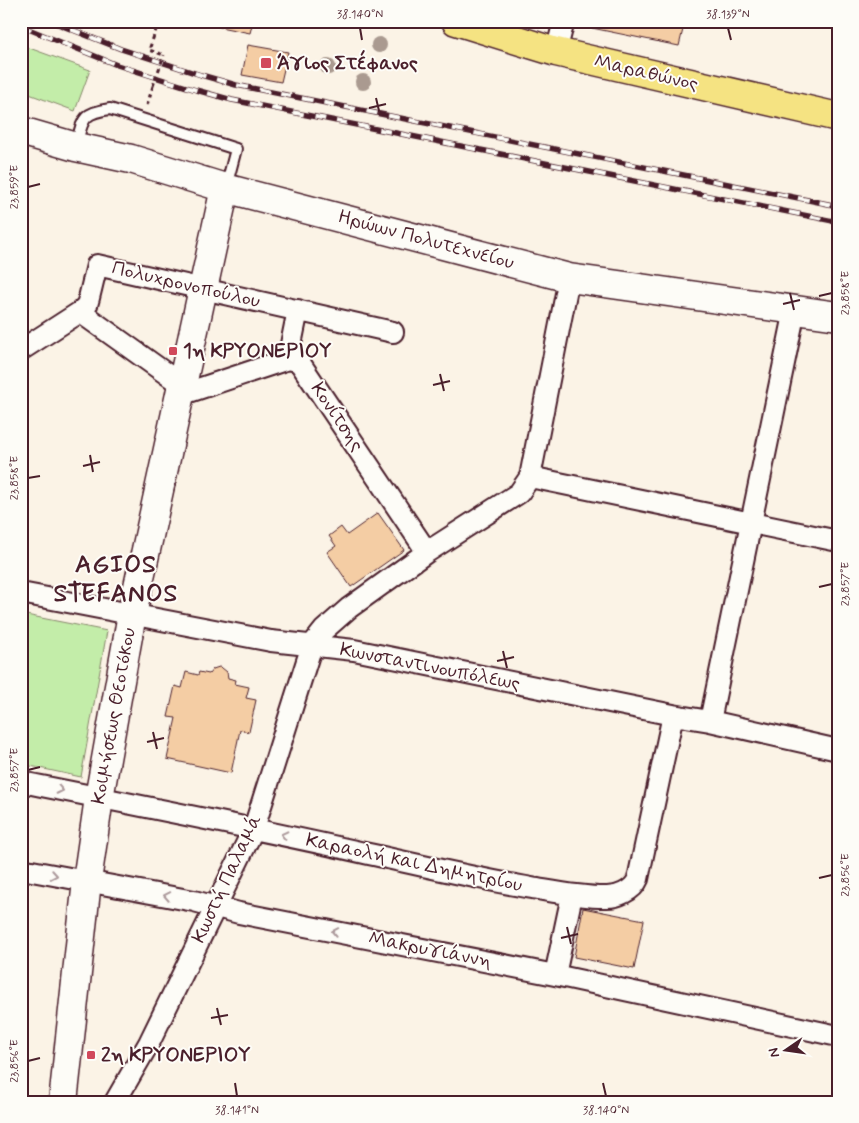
<svg xmlns="http://www.w3.org/2000/svg" width="859" height="1123" viewBox="0 0 859 1123" font-family="Mynerve,sans-serif">
<rect width="100%" height="100%" fill="#fbf3e6"/>
<filter id="ink" filterUnits="userSpaceOnUse"><feTurbulence type="fractalNoise" baseFrequency=".02" numOctaves="2"/><feDisplacementMap in="SourceGraphic" scale="10" xChannelSelector="R" yChannelSelector="G"/><feConvolveMatrix kernelMatrix="1 2 1 2 8 2 1 2 1" color-interpolation-filters="sRGB"/></filter>
<g filter="url(#ink)">
<path fill="#c3eda9" stroke="#86866a" d="M 21,45 L 90,70 L 75,111 L 21,91 Z
M 21,614 L 107,631 L 81,777 L 21,764 Z"/>
<path fill="#f4cda4" stroke="#4a1f2b" d="M 216,21 L 253,21 L 250,33 L 215,26 Z
M 594,21 L 685,21 L 679,46 L 592,28 Z
M 248,45 L 288,52 L 281,82 L 242,75 Z
M 378,513 L 404,550 L 351,587 L 327,552 L 336,546 L 329,536 L 341,527 L 347,535 Z
M 219,667 L 222,668 L 227,672 L 228,678 L 236,680 L 235,684 L 249,687 L 246,698 L 256,700 L 249,732 L 240,730 L 231,773 L 167,759 L 176,718 L 168,717 L 175,686 L 182,688 L 186,672 L 198,675 L 199,672 L 209,674 L 213,669 Z
M 583,908 L 644,920 L 634,969 L 574,957 Z"/>
<g fill="none" stroke-linecap="round" stroke-linejoin="round">
<g stroke="#4a1f2b" stroke-width="14">
<path id="lane" d="M 76,146 C 83,120 81,113 110,109 L 236,149 L 226,187"/>
</g>
<g stroke="#4a1f2b" stroke-width="24">
<path id="street" d="M 556,52 L 564,21
M 80,312 L 182,385
M 21,350 L 80,312 L 87,305 L 89,298 L 97,265 L 393,332
M 288,359 L 298,310
M 180,395 L 288,359 L 297,361 L 300,363 L 427,552
M 530,477 L 838,541
M 21,593 L 271,641 L 354,650 L 673,715 L 710,721 L 838,750
M 710,721 L 795,310
M 21,782 C 137,805 254,828 369,854 C 424,866 478,879 532,888 C 556,892 580,897 604,897 C 617,898 633,891 638,879 L 673,715
M 21,869 L 194,901 L 239,913 L 555,975 L 838,1036
M 555,975 L 572,895
M 115,1102 L 149,1043 L 254,828 L 312,645 L 324,630 L 349,608 L 427,552 L 519,493 L 530,477 L 569,278"/>
</g>
<g stroke="#4a1f2b" stroke-width="31">
<path id="secondary" d="M 21,131 L 76,147 L 131,159 L 225,188 L 569,278 L 838,316
M 63,1102 L 87,881 L 99,798 L 132,614 L 225,188"/>
</g>
<g stroke="#4a1f2b" stroke-width="31">
<path id="primary" d="M 456,21 L 556,52 L 838,117"/>
</g>
<path stroke="#4a1f2b" stroke-width="3" stroke-dasharray="4 4" stroke-linecap="butt" d="M 159,21 L 149,50 L 164,55
M 147,105 L 153,86"/>
<use href="#lane" stroke="#fdfcf7" stroke-width="10"/>
<use href="#street" stroke="#fdfcf7" stroke-width="20"/>
<use href="#secondary" stroke="#fdfcf7" stroke-width="28"/>
<use href="#primary" stroke="#f5e382" stroke-width="28"/>
<g stroke="#4a1f2b" stroke-width="5.5">
<path id="rail" d="M 50,21 L 121,49 L 201,75 L 236,85 L 838,206
M 21,26 L 117,65 L 196,90 L 232,100 L 838,222"/>
</g>
<use href="#rail" stroke="#fdfcf7" stroke-width="4" stroke-dasharray="11" stroke-linecap="butt"/>
<path stroke="#4a1f2b" stroke-width="3" stroke-dasharray="4 4" stroke-linecap="butt" d="M 153,86 L 164,55"/>
</g>
<g fill="#aa9a90">
<circle cx="379" cy="45" r="8"/>
<circle cx="328" cy="67" r="8"/>
<circle cx="363" cy="82" r="8"/>
</g>
<defs><path id="oneway-chevron" d="M-2-3.5L2.5 0L-2 3.5" fill="none" stroke-width="1.6" stroke-linecap="round" stroke-linejoin="round" transform="scale(1.25)"/></defs>
<g stroke="#ac999b">
<use href="#oneway-chevron" transform="translate(60 790) rotate(12)"/>
<use href="#oneway-chevron" transform="translate(284 835) rotate(-167)"/>
<use href="#oneway-chevron" transform="translate(54 875) rotate(10)"/>
<use href="#oneway-chevron" transform="translate(167 896) rotate(-169)"/>
<use href="#oneway-chevron" transform="translate(335 932) rotate(-169)"/>
</g>
</g>
<path fill="none" stroke="#4a1f2b" stroke-width="2" d="M 360,28 L 362,40M 728,28 L 731,40M 376,98 L 380,115M 369,108 L 386,104M 28,187 L 40,184M 790,293 L 794,310M 819,296 L 832,293M 783,304 L 800,300M 440,374 L 444,391M 433,385 L 450,381M 90,455 L 93,472M 83,466 L 100,462M 28,478 L 40,476M 819,587 L 832,584M 503,651 L 507,668M 497,661 L 514,657M 153,732 L 157,749M 147,742 L 164,738M 28,770 L 40,767M 819,878 L 832,875M 567,927 L 571,944M 561,938 L 578,934M 217,1008 L 221,1025M 211,1018 L 228,1015M 28,1061 L 40,1058M 235,1083 L 237,1096M 603,1083 L 606,1096"/>
<g fill="#d1495b" stroke="#fdfcf7" stroke-width="2">
<rect x="260" y="57" width="12" height="12" rx="2.5"/>
<rect x="168" y="346" width="10" height="10" rx="2.5"/>
<rect x="86" y="1050" width="10" height="10" rx="2.5"/>
</g>
<g text-anchor="middle" dominant-baseline="central" stroke-width="4" stroke-linejoin="round" paint-order="stroke">
<g font-size="20" font-weight="bold" fill="#4a1f2b" stroke="#fdfcf7" text-anchor="start">
<text x="277" y="63">Άγιος Στέφανος</text>
<text x="183" y="351">1η ΚΡΥΟΝΕΡΙΟΥ</text>
<text x="101" y="1055">2η ΚΡΥΟΝΕΡΙΟΥ</text>
</g>
<g font-size="20" fill="#4a1f2b" stroke="#fdfcf7">
<text transform="translate(646 73) rotate(13)">Μαραθώνος</text>
<text transform="translate(426 240) rotate(15)">Ηρώων Πολυτεχνείου</text>
<text transform="translate(186 285) rotate(13)">Πολυχρονοπούλου</text>
<text transform="translate(337 417) rotate(56)">Κονίτσης</text>
<text transform="translate(430 667) rotate(11)">Κωνσταντινουπόλεως</text>
<text transform="translate(114 716) rotate(-80)">Κοιμήσεως Θεοτόκου</text>
<text transform="translate(414 863) rotate(12)">Καραολή και Δημητρίου</text>
<text transform="translate(227 879) rotate(-65)">Κωστή Παλαμά</text>
<text transform="translate(430 950) rotate(11)">Μακρυγιάννη</text>
</g>
<g font-size="25" font-weight="bold" letter-spacing="1" fill="#4a1f2b" stroke="#fdfcf7">
<text x="116" y="565">AGIOS<tspan x="116" dy="29">STEFANOS</tspan></text>
</g>
</g>
<rect width="859" height="1123" fill="none" stroke="#fdfcf7" stroke-width="55"/>
<g transform="translate(786 1050) rotate(257)" stroke="#fdfcf7" stroke-width="4" paint-order="stroke">
<path d="M0-4L9 19L0 12L-9 19Z" fill="#4a1f2b"/>
<text y="-8" font-size="14" font-weight="bold" text-anchor="middle" fill="#4a1f2b">N</text>
</g>
<rect x="28" y="28" width="804" height="1068" fill="none" stroke="#4a1f2b" stroke-width="2"/>
<g font-size="12" text-anchor="middle" fill="#4a1f2b">
<text x="360" y="18">38.140°N</text>
<text x="728" y="18">38.139°N</text>
<text transform="translate(14 187) rotate(-90)" y="4">23.859°E</text>
<text transform="translate(845 293) rotate(-90)" y="4">23.858°E</text>
<text transform="translate(14 478) rotate(-90)" y="4">23.858°E</text>
<text transform="translate(845 584) rotate(-90)" y="4">23.857°E</text>
<text transform="translate(14 770) rotate(-90)" y="4">23.857°E</text>
<text transform="translate(845 875) rotate(-90)" y="4">23.856°E</text>
<text transform="translate(14 1061) rotate(-90)" y="4">23.856°E</text>
<text x="237" y="1114">38.141°N</text>
<text x="606" y="1114">38.140°N</text>
</g>
</svg>
